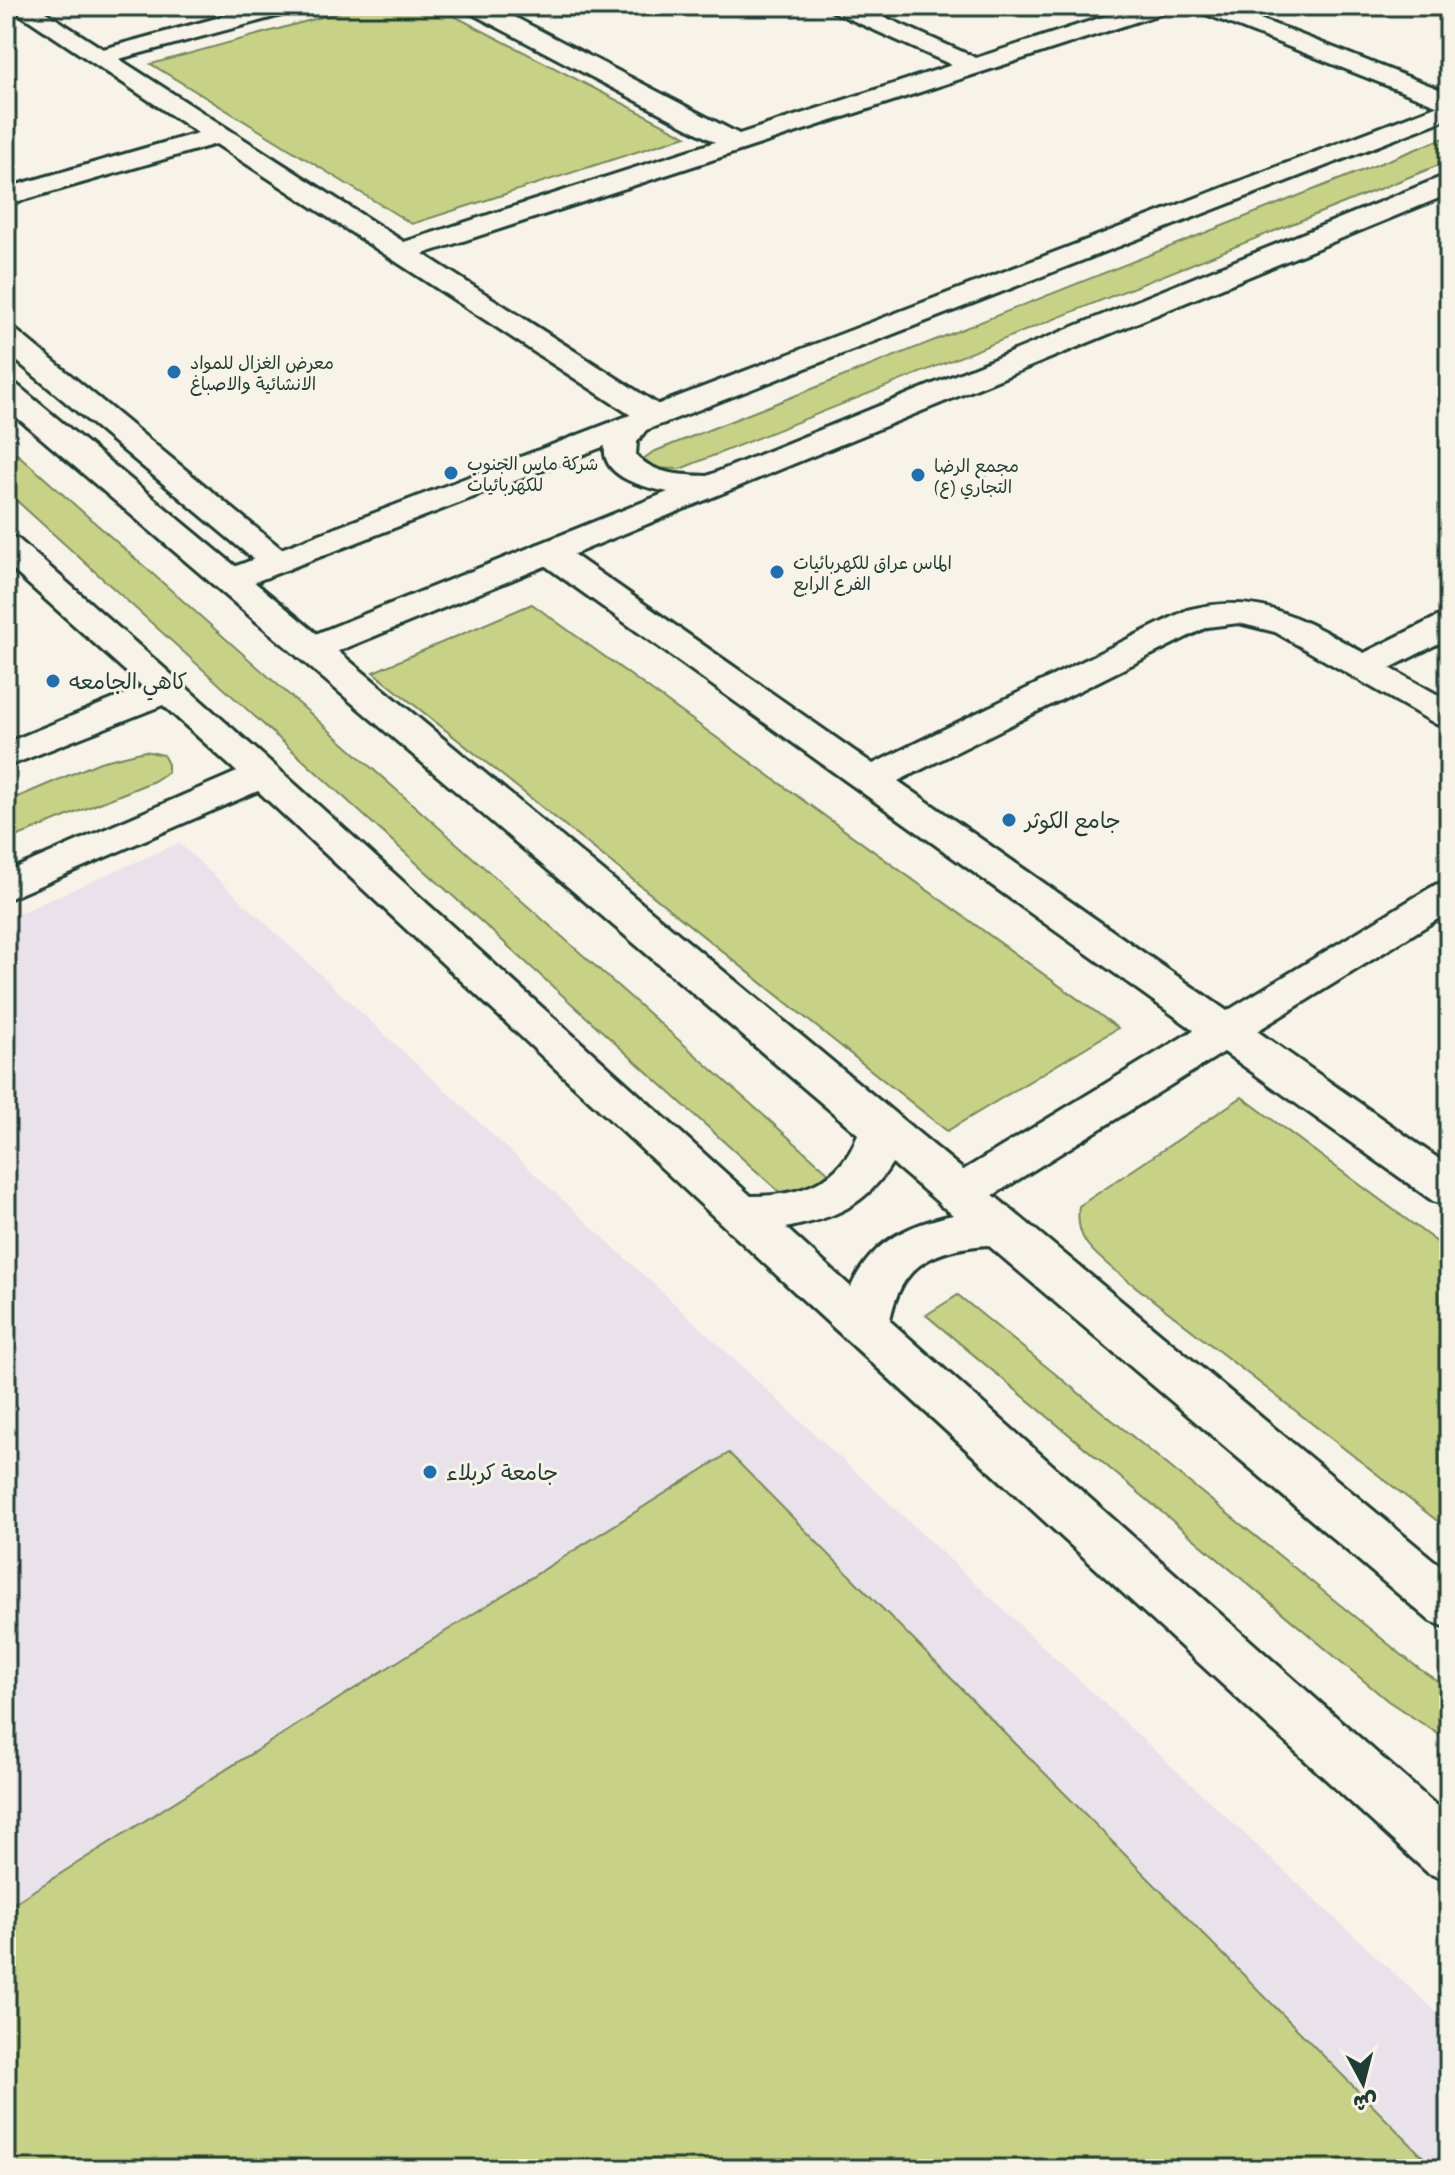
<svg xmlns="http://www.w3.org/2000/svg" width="1455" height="2175" viewBox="0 0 1455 2175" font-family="Delius,'Playpen Sans Arabic',sans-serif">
<rect width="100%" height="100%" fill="#f7f3e8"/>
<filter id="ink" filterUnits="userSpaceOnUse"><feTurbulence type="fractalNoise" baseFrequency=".0125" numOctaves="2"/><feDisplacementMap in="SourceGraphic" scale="16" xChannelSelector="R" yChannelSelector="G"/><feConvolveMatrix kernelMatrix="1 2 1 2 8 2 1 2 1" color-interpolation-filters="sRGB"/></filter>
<g filter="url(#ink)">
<path fill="#eae2ea" d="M 179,843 L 1449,2024 L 1449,2169 L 6,2169 L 6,919 Z"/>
<path fill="#c8d286" stroke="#74885d" stroke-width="2" d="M 362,6 L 435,6 L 686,136 L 412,224 L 151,64 Z
M 1449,136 L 1449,161 L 680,469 L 647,468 L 643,459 L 653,452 Z
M 6,444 L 839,1182 L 796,1207 L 6,491 Z
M 532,604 L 1118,1028 L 947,1131 L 373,672 Z
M 145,751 L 163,755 L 168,764 L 168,772 L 154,781 L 6,841 L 6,802 L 100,762 Z
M 1242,1097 L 1449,1251 L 1449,1530 L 1113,1269 C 1090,1250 1075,1238 1079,1206 Z
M 958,1295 L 1418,1668 L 1449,1689 L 1449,1741 L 1388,1701 L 926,1315 Z
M 729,1453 L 1435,2169 L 6,2169 L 6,1908 Z"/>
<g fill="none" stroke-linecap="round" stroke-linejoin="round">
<g stroke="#1f3d34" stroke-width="6">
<path id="street" d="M 8,6 L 36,6 L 103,49 L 261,6 L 300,6 L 296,11 L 119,59 L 404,242 L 715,142 L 467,11 L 463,6 L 493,6 L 739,134 L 952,65 L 832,11 L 828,6 L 860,6 L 976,58 L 1137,6 L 1173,6 L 1169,11 L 423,254 L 665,409 L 670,416 L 665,423 L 654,425 L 643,423 L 216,144 L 6,205 L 6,188 L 198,133 Z
M 1194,6 L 1227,6 L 1449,93 L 1449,110 L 1198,11 Z
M 6,328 L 17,331 L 289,555 L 294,562 L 289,569 L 277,572 L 265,569 L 6,352 Z
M 548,542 L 560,545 L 873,764 L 1187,610 C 1260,591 1302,619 1364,653 L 1437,617 L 1449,613 L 1449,638 L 1390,668 L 1449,701 L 1449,727 L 1436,724 L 1275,632 L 1239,623 L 1207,627 L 898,781 L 1227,1011 L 1435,885 L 1449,881 L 1449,912 L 1257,1031 L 1449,1166 L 1449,1206 L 1433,1201 L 1224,1052 L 974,1207 L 958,1212 L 942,1207 L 935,1195 L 942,1183 L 1194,1030 L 536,559 L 531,552 L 536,545 Z"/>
</g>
<g stroke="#1f3d34" stroke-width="6">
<path id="secondary" d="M 1449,101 L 1449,118 L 646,430 L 637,442 L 636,455 C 654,475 682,475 707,476 L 1439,178 L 1449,176 L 1449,194 L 324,657 L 311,660 L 298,657 L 293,649 L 298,641 L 668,492 C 644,487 601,478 605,446 L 242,587 L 230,590 L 218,587 L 213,580 L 218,573 Z"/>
</g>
<g stroke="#1f3d34" stroke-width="6">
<path id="primary" d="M 6,383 L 17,385 L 1449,1573 L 1449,1628 L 1430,1621 L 988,1245 C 934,1249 900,1264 890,1321 L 1449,1817 L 1449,1881 L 1428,1873 L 798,1295 L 258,791 L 6,900 L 6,872 L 237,772 L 163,705 L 6,767 L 6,743 L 143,687 L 6,564 L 6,536 L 18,539 L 276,767 L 751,1196 C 799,1196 841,1183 858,1134 L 6,408 ZM 892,1163 L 953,1215 C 907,1225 871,1242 851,1287 L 786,1228 C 834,1218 866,1206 892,1163 Z"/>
</g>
<use href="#street" fill="#f7f3e8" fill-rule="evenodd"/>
<use href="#secondary" fill="#f7f3e8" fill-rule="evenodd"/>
<use href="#primary" fill="#f7f3e8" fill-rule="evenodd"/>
</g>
</g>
<g fill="#1f6fb2" stroke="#f7f3e8" stroke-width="3">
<circle cx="174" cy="372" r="8"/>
<circle cx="451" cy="473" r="8"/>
<circle cx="918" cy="475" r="8"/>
<circle cx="777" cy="572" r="8"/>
<circle cx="53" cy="681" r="8"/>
<circle cx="1009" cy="820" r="8"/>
<circle cx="430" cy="1472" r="8"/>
</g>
<g text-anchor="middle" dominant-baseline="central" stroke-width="6" stroke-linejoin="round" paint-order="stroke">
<g font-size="18" fill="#1f3d34" stroke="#f7f3e8" text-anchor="start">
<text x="190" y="362">معرض الغزال للمواد<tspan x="190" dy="21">الانشائية والاصباغ</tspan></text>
<text x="467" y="463">شركة ماس الجنوب<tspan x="467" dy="21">للكهربائيات</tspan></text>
<text x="934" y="465">مجمع الرضا<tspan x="934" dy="21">(ع) التجاري</tspan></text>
<text x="793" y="562">الماس عراق للكهربائيات<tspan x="793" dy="21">الفرع الرابع</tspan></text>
</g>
<g font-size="22" fill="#1f3d34" stroke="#f7f3e8" text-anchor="start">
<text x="69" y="681">كاهي الجامعه</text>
<text x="1025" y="820">جامع الكوثر</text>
<text x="446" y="1472">جامعة كربلاء</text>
</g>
</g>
<rect width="1455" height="2175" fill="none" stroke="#f7f3e8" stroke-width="32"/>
<rect x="16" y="16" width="1423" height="2143" fill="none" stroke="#1f3d34" stroke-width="3" filter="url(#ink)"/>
<g transform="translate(1363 2083) rotate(173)" stroke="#f7f3e8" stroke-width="6" paint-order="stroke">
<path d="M0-6L14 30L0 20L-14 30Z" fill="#1f3d34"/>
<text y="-12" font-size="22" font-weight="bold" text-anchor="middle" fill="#1f3d34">ش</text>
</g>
</svg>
